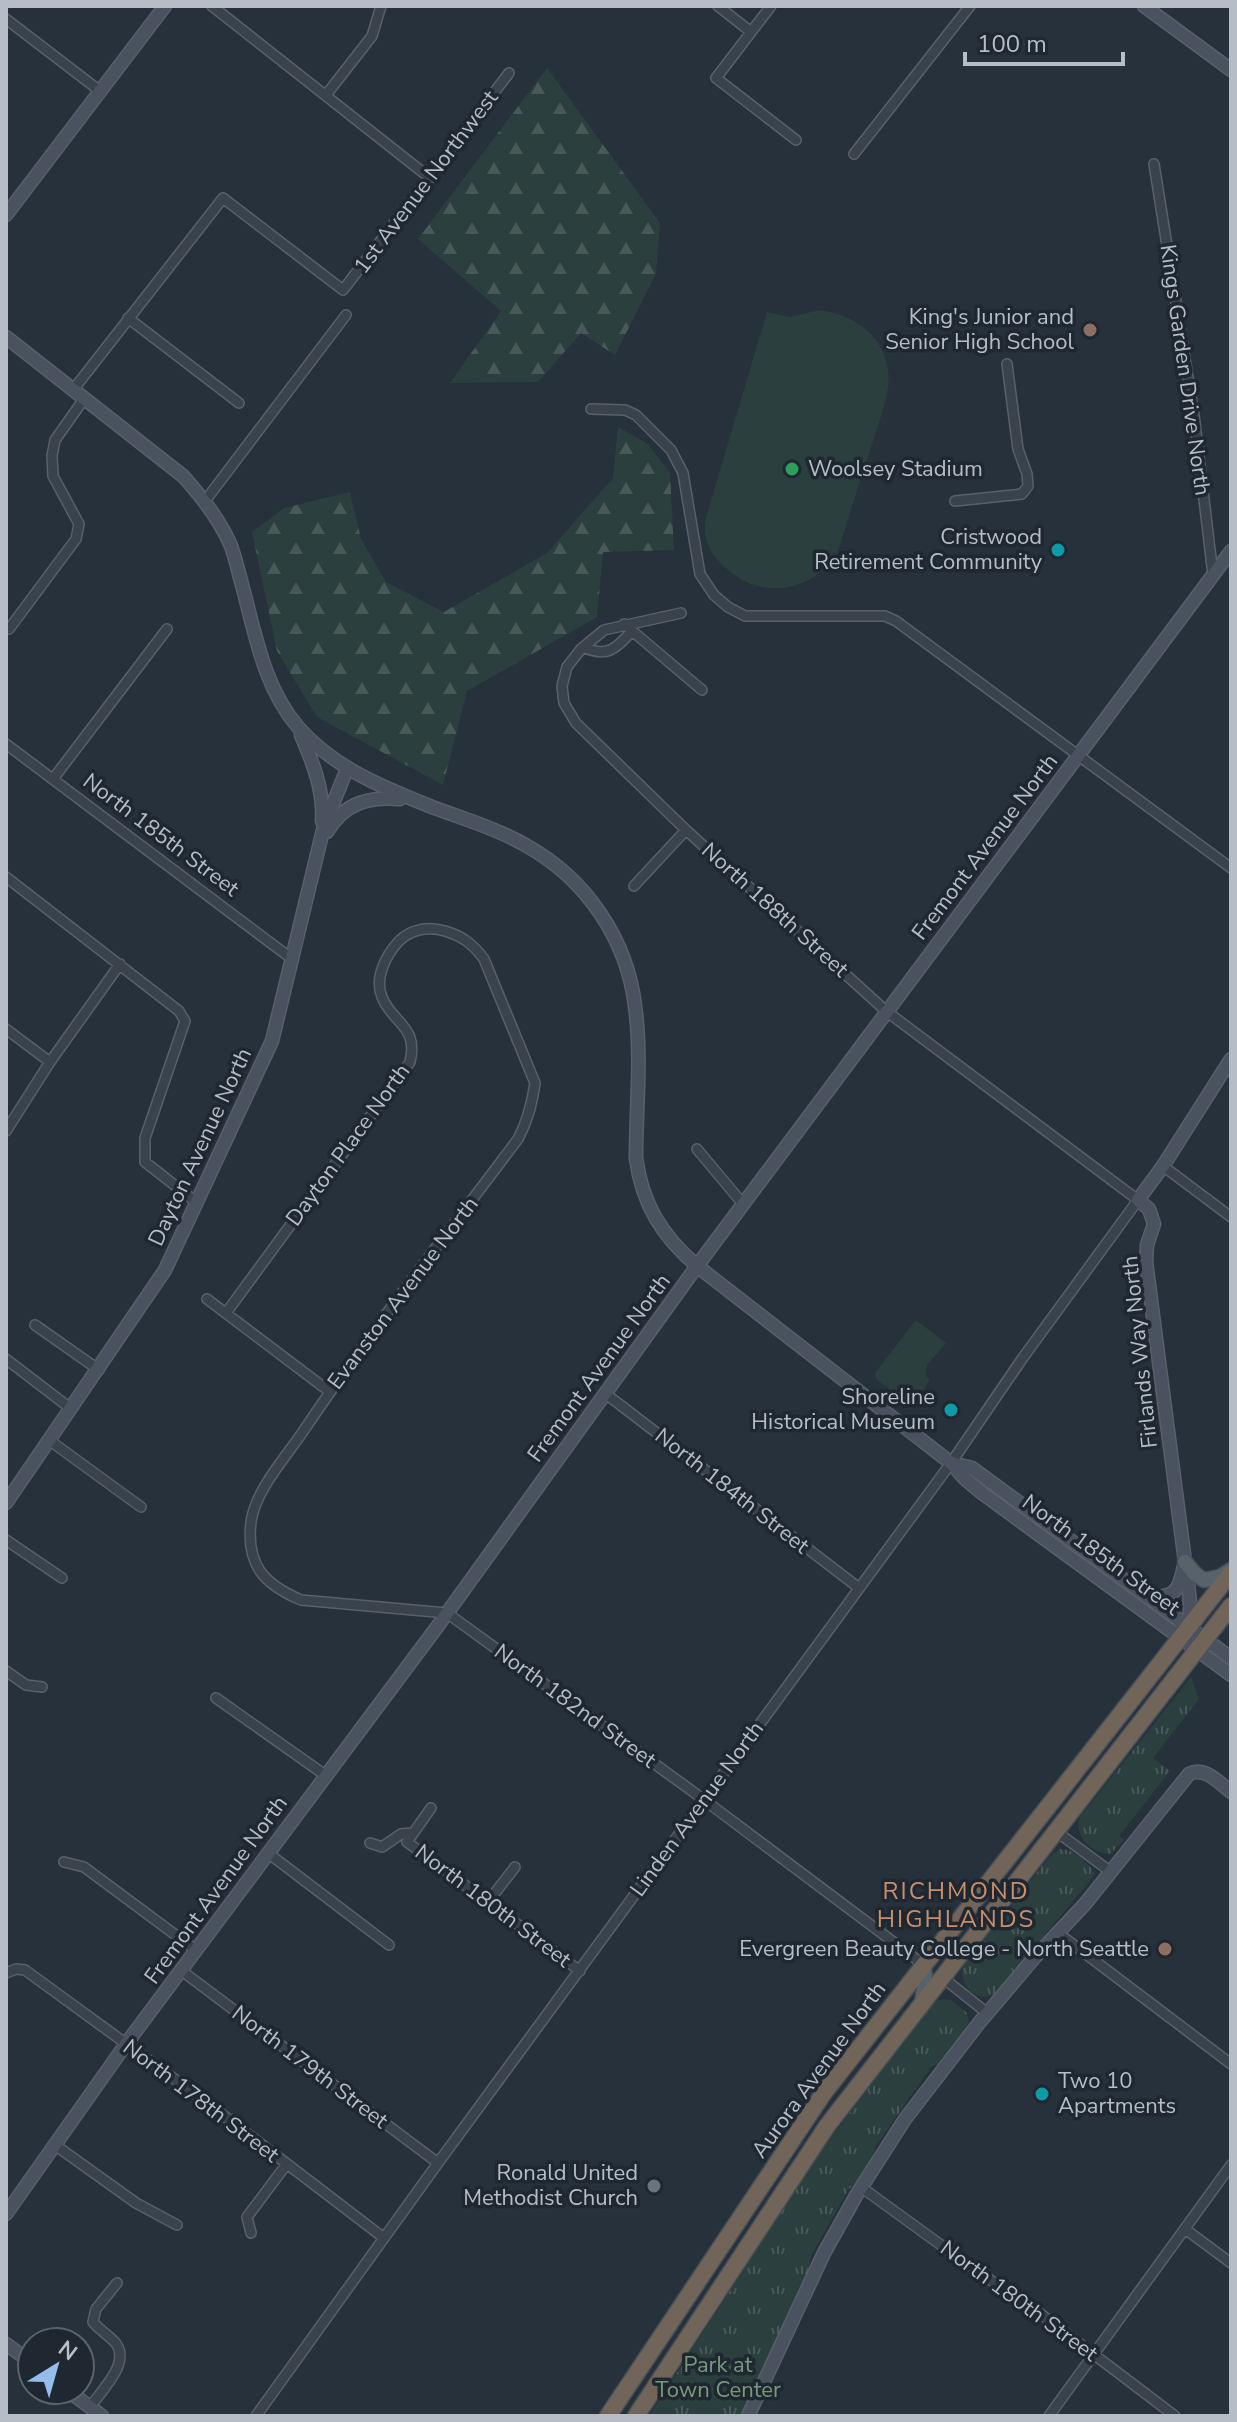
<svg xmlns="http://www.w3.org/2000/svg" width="1237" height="2422" viewBox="0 0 1237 2422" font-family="'Nunito Sans',sans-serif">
<defs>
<pattern id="forest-firs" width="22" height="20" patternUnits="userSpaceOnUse" patternTransform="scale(2)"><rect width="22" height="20" fill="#2b3f3e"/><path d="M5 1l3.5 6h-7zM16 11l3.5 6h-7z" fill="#485958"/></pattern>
<pattern id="park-tufts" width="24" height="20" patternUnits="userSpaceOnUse" patternTransform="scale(2)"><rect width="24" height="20" fill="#2b3f3e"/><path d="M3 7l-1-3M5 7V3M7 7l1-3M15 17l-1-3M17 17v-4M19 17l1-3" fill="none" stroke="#485958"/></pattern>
</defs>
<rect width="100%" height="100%" fill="#26313b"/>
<path fill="#2b3f3e" d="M 820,310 C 852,314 883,334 888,369 C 892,392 879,420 873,441 C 860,480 848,519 836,558 C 806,592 762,600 727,569 C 711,555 703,541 705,521 L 767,312 L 790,317 Z
M 916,1320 L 946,1343 L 927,1365 L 926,1376 L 930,1380 L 911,1406 L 876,1379 L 875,1373 Z"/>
<path fill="url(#forest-firs)" d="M 547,68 L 660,223 L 656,274 L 615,355 L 581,333 L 538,382 L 450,383 L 501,311 L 418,239 Z
M 618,427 L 648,444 L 670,473 L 674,550 L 603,552 L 597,617 L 467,691 L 443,785 L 317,717 L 277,651 L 252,532 L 284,508 L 350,492 L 361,539 L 386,582 L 444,612 L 547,553 L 613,478 Z"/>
<path fill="url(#park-tufts)" d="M 1191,1677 L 1199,1699 L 1153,1758 L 1170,1771 L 1119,1836 L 1124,1840 L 1110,1854 C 1092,1853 1073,1836 1080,1817 Z
M 1060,1849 C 1074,1849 1085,1860 1094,1872 L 1093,1877 L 995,1994 C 977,2004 958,1985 963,1966 L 1051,1855 Z
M 944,1999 L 951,2000 L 967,2013 L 969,2023 L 939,2063 L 931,2067 L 875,2147 L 873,2158 L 859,2181 L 848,2190 L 811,2256 L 809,2269 L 743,2416 L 649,2416 L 821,2151 L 930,2007 L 936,2001 Z"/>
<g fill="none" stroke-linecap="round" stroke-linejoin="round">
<g stroke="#586069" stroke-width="12">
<path id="street" d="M 212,6 L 430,178
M 718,6 L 751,32
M 771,6 L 716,78 L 796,140
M 6,19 L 100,91
M 326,95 L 372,36 L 381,6
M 854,154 L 970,6
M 1154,164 L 1194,415 L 1213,575
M 128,318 L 239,403
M 73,390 L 223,198 L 343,290 L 509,73
M 591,409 L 625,410 L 636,415 L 671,450 L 683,473 L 700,574 L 714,595 L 728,607 L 745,616 L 885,616 L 896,621 L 1231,868
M 205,501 L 346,315
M 955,501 L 1022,494 L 1028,486 L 1027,474 L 1018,449 L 1007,364
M 624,624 L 702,690
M 9,629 L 76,539 L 79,524 L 53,476 L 52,456 L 55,440 L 84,399
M 583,647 C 607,658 616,649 632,631
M 6,744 L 292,959
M 53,779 L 167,629
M 6,877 L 179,1011 L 185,1021 L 145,1138 L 145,1162 L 196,1202
M 634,886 L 686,830
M 6,1029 L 50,1062
M 6,1131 L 50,1062 L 120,964
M 697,1149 L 743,1204
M 1163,1166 L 1231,1217
M 207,1299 L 330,1392
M 226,1313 L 410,1062 C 419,1026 392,1023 382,997 C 374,978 386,955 399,941 C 411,929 429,926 445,931 C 462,936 473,944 484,959 L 535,1083 C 532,1104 528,1120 518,1139 C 445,1236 370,1332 302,1433 C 285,1458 255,1491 251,1522 C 246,1564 263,1584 301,1600 L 447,1613 L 703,1799 L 924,1965
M 35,1325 L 99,1370
M 6,1359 L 70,1408
M 606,1394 L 859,1588
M 49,1440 L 141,1507
M 6,1540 L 62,1578
M 6,1671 L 26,1685 L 42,1687
M 216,1698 L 325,1775
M 431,1808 L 407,1842 L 580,1971
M 1057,1832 L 1111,1872
M 370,1843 L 382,1847 L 401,1834 L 413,1833
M 268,1853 L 389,1945
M 64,1862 L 84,1867 L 197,1951
M 488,1902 L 515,1867
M 1058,1933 L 1231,2064
M 182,1971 L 438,2163
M 6,1973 L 16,1969 L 25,1970 L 206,2102 L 384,2238
M 942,1977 L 987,2013
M 55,2145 L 136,2203 L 177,2225
M 861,2187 L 974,2269 L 1042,2315 L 1175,2416
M 1185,2229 L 1231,2263
M 251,2233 L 247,2217 L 286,2165
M 90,2407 C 101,2391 129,2365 117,2345 C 111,2336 100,2331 93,2322 L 96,2309 L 117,2283
M 256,2416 L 438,2163 L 951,1463 L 1022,1359 L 1138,1200 L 886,1011 L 686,830 L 576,723 L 564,703 L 562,686 L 567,667 L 581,649 L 604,630 L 681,613
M 1049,2416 L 1231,2165"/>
</g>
<g stroke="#586069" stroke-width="15">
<path id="secondary" d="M 1144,6 L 1231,70
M 6,215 L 165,6
M 6,337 L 183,476 C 202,497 220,520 231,546 C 235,557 238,570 241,581 C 255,632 263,686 298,727 C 334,768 382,787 432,807 C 464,819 498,829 527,846 C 586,879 627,939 635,1006 C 642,1055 636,1108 636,1158 C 642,1204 662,1236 697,1266 L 951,1463 L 965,1479 L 982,1493 L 1231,1675
M 301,735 C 313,763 324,790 322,821
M 327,832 C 344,803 369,796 400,799
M 951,1463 L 972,1468 L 1231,1658
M 6,1503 L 165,1270 L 272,1041 L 324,826 L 347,769
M 1148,1597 C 1175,1598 1179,1591 1184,1566
M 1189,1627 C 1192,1601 1187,1579 1184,1554 L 1146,1262 L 1147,1245 L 1154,1224 L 1149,1209 L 1138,1200 L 1163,1166 L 1231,1059
M 6,2214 L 126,2044 L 437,1627 L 697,1266 L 1231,551
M 6,2344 L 32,2363
M 67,2390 L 102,2416
M 748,2416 L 824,2253 L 857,2194 L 905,2119 L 979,2023 L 1035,1957 L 1085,1904 L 1189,1774 C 1205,1766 1218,1782 1231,1792"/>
</g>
<g stroke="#464e57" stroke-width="17">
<path id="primary" d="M 1185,1562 L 1195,1574 L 1204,1580 L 1220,1577 L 1231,1570
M 922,2002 L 925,1983 L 924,1965"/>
</g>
<g stroke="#454d56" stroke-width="19">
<path id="highway" d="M 608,2416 L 823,2094 L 1231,1573
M 636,2416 L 827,2126 L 1231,1606"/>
</g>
<use href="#street" stroke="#3a424b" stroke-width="9"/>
<use href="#secondary" stroke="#49525e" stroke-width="12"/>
<use href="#primary" stroke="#58626b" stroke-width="14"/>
<use href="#highway" stroke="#706558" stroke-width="16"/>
</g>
<g fill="#8d6e63" stroke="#1f2730" stroke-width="3">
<circle cx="1090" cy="330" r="8"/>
<circle cx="1165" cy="1949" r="8"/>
</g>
<circle fill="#2e9e5b" stroke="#1f2730" stroke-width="3" cx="792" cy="469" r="8"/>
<g fill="#0f9aa8" stroke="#1f2730" stroke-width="3">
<circle cx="1058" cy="550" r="8"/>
<circle cx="951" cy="1410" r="8"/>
<circle cx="1042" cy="2094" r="8"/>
</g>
<circle fill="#6b7280" stroke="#1f2730" stroke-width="3" cx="654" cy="2186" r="8"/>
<g text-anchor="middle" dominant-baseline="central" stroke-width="7" stroke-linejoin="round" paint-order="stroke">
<g font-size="22" fill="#b6bdc6" stroke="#1f2730">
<text transform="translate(426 182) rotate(-53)">1st Avenue Northwest</text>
<text transform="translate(1185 370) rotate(82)">Kings Garden Drive North</text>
<text transform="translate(161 835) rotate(37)">North 185th Street</text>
<text transform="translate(985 847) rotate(-53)">Fremont Avenue North</text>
<text transform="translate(775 910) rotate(42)">North 188th Street</text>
<text transform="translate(348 1145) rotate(-54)">Dayton Place North</text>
<text transform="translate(200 1147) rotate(-65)">Dayton Avenue North</text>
<text transform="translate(403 1293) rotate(-53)">Evanston Avenue North</text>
<text transform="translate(1140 1352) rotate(-96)">Firlands Way North</text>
<text transform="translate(599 1368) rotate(-54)">Fremont Avenue North</text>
<text transform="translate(732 1491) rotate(38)">North 184th Street</text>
<text transform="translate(1101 1555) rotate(36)">North 185th Street</text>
<text transform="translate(575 1706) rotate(36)">North 182nd Street</text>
<text transform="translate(697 1809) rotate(-54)">Linden Avenue North</text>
<text transform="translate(216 1890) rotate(-54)">Fremont Avenue North</text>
<text transform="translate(493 1906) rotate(37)">North 180th Street</text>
<text transform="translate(310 2067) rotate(37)">North 179th Street</text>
<text transform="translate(819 2070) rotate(-54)">Aurora Avenue North</text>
<text transform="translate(201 2101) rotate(37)">North 178th Street</text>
<text transform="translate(1019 2301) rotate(36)">North 180th Street</text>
</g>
<g font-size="22" fill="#b6bdc6" stroke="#1f2730" text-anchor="end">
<text x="1074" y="317">King's Junior and<tspan x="1074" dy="25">Senior High School</tspan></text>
<text x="808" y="469" text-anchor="start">Woolsey Stadium</text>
<text x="1042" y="537">Cristwood<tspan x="1042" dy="25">Retirement Community</tspan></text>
<text x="935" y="1397">Shoreline<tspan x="935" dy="25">Historical Museum</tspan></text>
<text x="1149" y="1949">Evergreen Beauty College - North Seattle</text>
<text x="1058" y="2081" text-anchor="start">Two 10<tspan x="1058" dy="25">Apartments</tspan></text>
<text x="638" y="2173">Ronald United<tspan x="638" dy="25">Methodist Church</tspan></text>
</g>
<g font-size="22" fill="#779a7c" stroke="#1f2730">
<text x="718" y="2365">Park at<tspan x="718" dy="25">Town Center</tspan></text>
</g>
<g font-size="24" letter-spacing="2" fill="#c88f6f" stroke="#1f2730">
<text x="956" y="1891">RICHMOND<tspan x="956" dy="28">HIGHLANDS</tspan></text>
</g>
</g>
<rect width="1237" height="2422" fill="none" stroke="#b6bdc6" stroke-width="16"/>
<g transform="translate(56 2366) rotate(37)"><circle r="38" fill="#1f2730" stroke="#5b636c" stroke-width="2"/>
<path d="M0-6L14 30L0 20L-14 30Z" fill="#95bdec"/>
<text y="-12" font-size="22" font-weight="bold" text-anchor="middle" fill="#b6bdc6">N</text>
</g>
<path d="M965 52v12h158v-12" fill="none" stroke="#b6bdc6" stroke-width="4"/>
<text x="977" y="52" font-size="24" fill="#b6bdc6" stroke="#1f2730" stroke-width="6" paint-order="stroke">100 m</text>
</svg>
